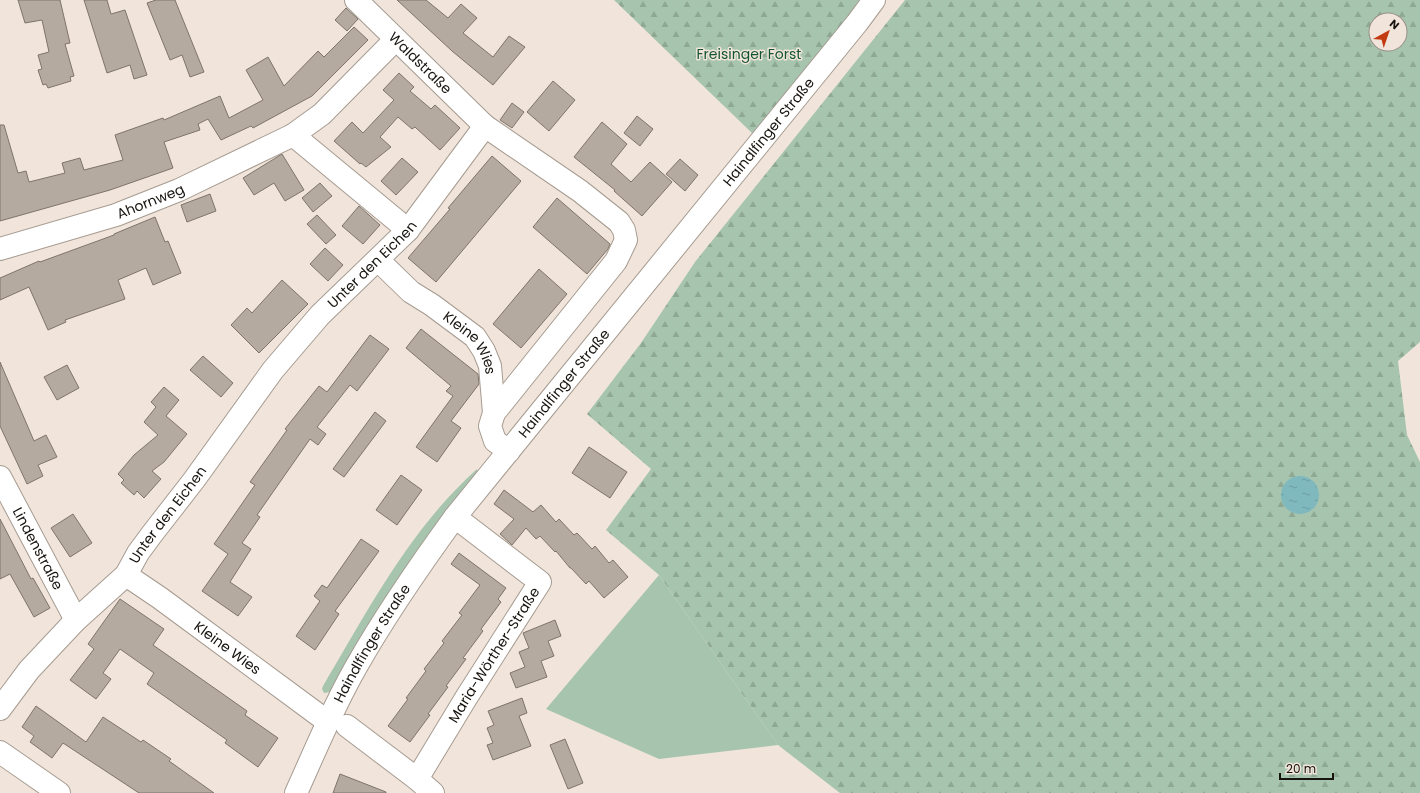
<svg xmlns="http://www.w3.org/2000/svg" width="1420" height="793" viewBox="0 0 1420 793" font-family="Poppins,sans-serif">
<defs>
<pattern id="forest-firs" width="22" height="20" patternUnits="userSpaceOnUse"><rect width="22" height="20" fill="#a6c4ae"/><path d="M5 1l3.5 6h-7zM16 11l3.5 6h-7z" fill="#8ea894"/></pattern>
<pattern id="water-ripples" width="26" height="14" patternUnits="userSpaceOnUse"><rect width="26" height="14" fill="#7fb9be"/><path d="M2 4q2-2 4 0t4 0M15 11q2-2 4 0t4 0" fill="none" stroke="#6d9ea2"/></pattern>
</defs>
<rect width="100%" height="100%" fill="#f1e5db"/>
<path fill="#a6c4ae" d="M 477,469 L 478,474 L 330,692 L 324,693 L 322,689 L 323,686 C 368,610 410,529 477,469 Z
M 659,575 L 778,745 L 659,759 L 546,709 Z"/>
<path fill="url(#forest-firs)" fill-rule="evenodd" d="M 614,0 L 863,0 L 753,134 Z
M 905,0 L 1420,0 L 1420,342 L 1398,361 L 1407,435 L 1420,462 L 1420,793 L 840,793 L 778,745 L 659,575 L 606,530 L 651,469 L 587,414 L 641,343 L 695,262 ZM 1376,20 L 1400,20 L 1400,44 L 1376,44 Z"/>
<path fill="url(#water-ripples)" d="M1281 495a19 19 0 1 1 38 0a19 19 0 1 1-38 0Z"/>
<path fill="#b5aa9f" stroke="#7e746b" d="M 18,0 L 60,0 L 70,43 L 65,44 L 74,76 L 70,77 L 71,81 L 48,88 L 46,84 L 43,85 L 38,70 L 42,69 L 38,55 L 49,52 L 42,20 L 25,23 Z
M 84,0 L 107,0 L 111,14 L 125,10 L 147,75 L 134,79 L 130,65 L 107,73 Z
M 156,0 L 175,0 L 204,72 L 190,77 L 182,55 L 170,60 L 147,3 Z
M 397,0 L 426,0 L 448,18 L 461,4 L 477,18 L 463,33 L 493,57 L 509,36 L 525,47 L 493,85 L 452,51 Z
M 346,8 L 358,19 L 347,31 L 335,20 Z
M 354,27 L 368,40 L 312,96 L 253,128 L 251,126 L 221,140 L 208,119 L 198,124 L 200,130 L 164,142 L 173,168 L 110,190 L 0,221 L 0,125 L 4,125 L 18,173 L 26,171 L 29,182 L 65,173 L 62,163 L 80,158 L 84,170 L 123,160 L 115,135 L 163,118 L 164,120 L 220,96 L 229,118 L 263,100 L 246,70 L 268,57 L 284,86 L 318,51 L 324,57 Z
M 399,73 L 414,87 L 410,91 L 431,109 L 435,105 L 460,128 L 440,150 L 415,127 L 412,129 L 398,117 L 380,137 L 391,147 L 366,167 L 361,163 L 360,164 L 334,141 L 352,122 L 363,133 L 394,100 L 383,90 Z
M 553,81 L 575,100 L 549,131 L 527,112 Z
M 512,103 L 524,112 L 512,128 L 500,120 Z
M 637,116 L 653,129 L 640,146 L 624,133 Z
M 602,122 L 627,144 L 611,164 L 631,182 L 650,162 L 672,182 L 642,216 L 614,191 L 615,190 L 574,157 Z
M 282,154 L 304,190 L 285,201 L 274,183 L 254,195 L 243,178 Z
M 492,156 L 521,181 L 436,282 L 408,258 L 450,209 L 448,208 Z
M 402,158 L 418,172 L 396,195 L 381,181 Z
M 680,159 L 698,175 L 685,191 L 666,174 Z
M 320,183 L 332,196 L 313,212 L 302,198 Z
M 210,194 L 216,211 L 187,222 L 181,205 Z
M 557,198 L 610,244 L 608,249 L 587,274 L 533,227 Z
M 359,206 L 380,225 L 363,244 L 342,226 Z
M 317,215 L 336,235 L 326,244 L 307,224 Z
M 155,217 L 165,242 L 168,241 L 181,273 L 153,285 L 146,268 L 118,280 L 125,299 L 65,320 L 66,322 L 48,330 L 29,287 L 0,300 L 0,278 L 39,261 L 40,262 L 114,235 L 114,234 Z
M 325,248 L 343,265 L 328,281 L 310,264 Z
M 539,269 L 567,294 L 521,348 L 493,324 Z
M 282,280 L 308,304 L 259,353 L 231,325 L 247,308 L 252,313 Z
M 421,329 L 478,374 L 479,384 L 451,421 L 461,428 L 437,462 L 416,447 L 453,396 L 446,391 L 451,386 L 406,348 Z
M 370,335 L 389,349 L 357,391 L 350,385 L 317,427 L 326,434 L 318,445 L 310,439 L 257,515 L 260,517 L 242,543 L 251,549 L 230,582 L 252,597 L 238,616 L 202,591 L 228,554 L 214,544 L 255,485 L 250,482 L 287,430 L 285,429 L 319,386 L 327,392 Z
M 203,356 L 233,383 L 221,397 L 190,370 Z
M 0,362 L 34,441 L 46,435 L 57,457 L 38,465 L 43,476 L 27,484 L 0,426 Z
M 67,365 L 79,388 L 57,400 L 44,377 Z
M 164,387 L 179,400 L 166,416 L 187,434 L 164,462 L 152,471 L 161,479 L 144,498 L 137,491 L 134,495 L 121,483 L 124,480 L 118,474 L 134,455 L 158,435 L 144,422 L 156,407 L 151,402 Z
M 375,412 L 386,421 L 344,477 L 333,469 Z
M 589,447 L 627,472 L 610,498 L 572,473 Z
M 401,475 L 422,490 L 397,525 L 376,510 Z
M 504,490 L 533,512 L 541,505 L 556,522 L 559,519 L 574,535 L 577,533 L 592,549 L 595,546 L 609,563 L 613,560 L 628,577 L 604,598 L 589,581 L 586,584 L 571,568 L 570,568 L 556,551 L 555,552 L 540,536 L 536,539 L 526,528 L 512,545 L 500,534 L 514,519 L 494,504 Z
M 73,514 L 92,543 L 70,557 L 51,528 Z
M 0,519 L 31,579 L 33,578 L 50,608 L 34,617 L 10,574 L 0,579 Z
M 361,539 L 379,551 L 335,611 L 339,614 L 315,650 L 296,636 L 320,601 L 314,596 L 322,585 L 327,588 Z
M 459,553 L 506,588 L 498,599 L 501,602 L 481,629 L 483,631 L 463,658 L 466,659 L 446,686 L 448,687 L 428,714 L 430,715 L 410,742 L 388,726 L 408,699 L 406,698 L 426,671 L 424,669 L 444,643 L 442,641 L 462,615 L 459,613 L 480,585 L 451,564 Z
M 120,599 L 164,629 L 153,645 L 247,711 L 245,715 L 278,738 L 258,767 L 225,743 L 227,740 L 147,684 L 154,673 L 120,649 L 103,673 L 111,679 L 96,699 L 70,680 L 94,649 L 88,644 Z
M 555,620 L 561,636 L 548,641 L 554,656 L 541,661 L 547,677 L 516,688 L 510,673 L 525,667 L 519,652 L 529,648 L 523,633 Z
M 522,698 L 527,713 L 519,716 L 531,746 L 493,760 L 487,745 L 493,743 L 487,728 L 494,725 L 488,711 Z
M 36,706 L 86,742 L 103,717 L 141,742 L 143,740 L 171,759 L 169,761 L 214,793 L 139,793 L 63,743 L 52,758 L 30,742 L 34,736 L 22,727 Z
M 565,739 L 583,783 L 568,789 L 550,745 Z
M 340,774 L 386,792 L 386,793 L 333,793 Z"/>
<g fill="none" stroke-linecap="round" stroke-linejoin="round">
<g stroke="#a69b91" stroke-width="24">
<g id="minor">
<path id="s1" d="M 356,0 L 485,126"/>
<path d="M 293,135 L 408,230"/>
<path id="s2" d="M 0,249 L 116,215 L 179,190 L 293,135 L 322,114 L 395,40"/>
<path id="s3" d="M 378,260 L 411,292 L 432,305 L 475,337 L 484,351 L 490,366 L 494,413 L 490,426 L 495,441 L 509,451"/>
<path id="s4" d="M 0,477 L 76,620"/>
<path id="s5" d="M 126,575 L 160,598 L 328,722"/>
<path id="s6" d="M 0,709 L 29,670 L 76,620 L 126,575 L 138,553 L 152,534 L 194,480 L 273,370 L 320,315 L 408,230 L 485,126 L 580,191 L 619,222 L 624,230 L 626,240 L 616,261 L 494,413"/>
<path d="M 347,726 L 417,779 L 433,793"/>
<path d="M 0,752 L 59,793"/>
<path id="s7" d="M 417,779 L 466,698 L 540,582 L 455,517"/>
<path id="s8" d="M 296,793 C 315,751 333,707 356,667 C 386,614 420,565 455,517 L 857,23 L 874,0"/>
</g>
</g>
<use href="#minor" stroke="#fff" stroke-width="22"/>
</g>
<g text-anchor="middle" dominant-baseline="central" stroke-width="3" stroke-linejoin="round" paint-order="stroke">
<g font-size="14" fill="#125530" stroke="#f1e5db">
<text x="749" y="54">Freisinger Forst</text>
</g>
<g font-size="14" fill="#17130f" stroke="#f1e5db">
<text stroke="none"><textPath href="#s1" startOffset="90">Waldstraße</textPath></text>
<text stroke="none"><textPath href="#s8" startOffset="816">Haindlfinger Straße</textPath></text>
<text stroke="none"><textPath href="#s2" startOffset="158">Ahornweg</textPath></text>
<text stroke="none"><textPath href="#s6" startOffset="582">Unter den Eichen</textPath></text>
<text stroke="none"><textPath href="#s3" startOffset="126">Kleine Wies</textPath></text>
<text stroke="none"><textPath href="#s8" startOffset="492">Haindlfinger Straße</textPath></text>
<text stroke="none"><textPath href="#s6" startOffset="258">Unter den Eichen</textPath></text>
<text stroke="none"><textPath href="#s4" startOffset="81">Lindenstraße</textPath></text>
<text stroke="none"><textPath href="#s8" startOffset="168">Haindlfinger Straße</textPath></text>
<text stroke="none"><textPath href="#s5" startOffset="125">Kleine Wies</textPath></text>
<text stroke="none"><textPath href="#s7" startOffset="146">Maria-Wörther-Straße</textPath></text>
</g>
</g>
<g transform="translate(1388 32) rotate(40)"><circle r="19" fill="#f1e5db" stroke="#9a9189"/>
<path d="M0-3L7 15L0 10L-7 15Z" fill="#c33a10"/>
<text y="-6" font-size="11" font-weight="bold" text-anchor="middle" fill="#17130f">N</text>
</g>
<path d="M1280 773v6h53v-6" fill="none" stroke="#17130f" stroke-width="2"/>
<text x="1286" y="773" font-size="12" fill="#17130f" stroke="#f1e5db" stroke-width="3" paint-order="stroke">20 m</text>
</svg>
